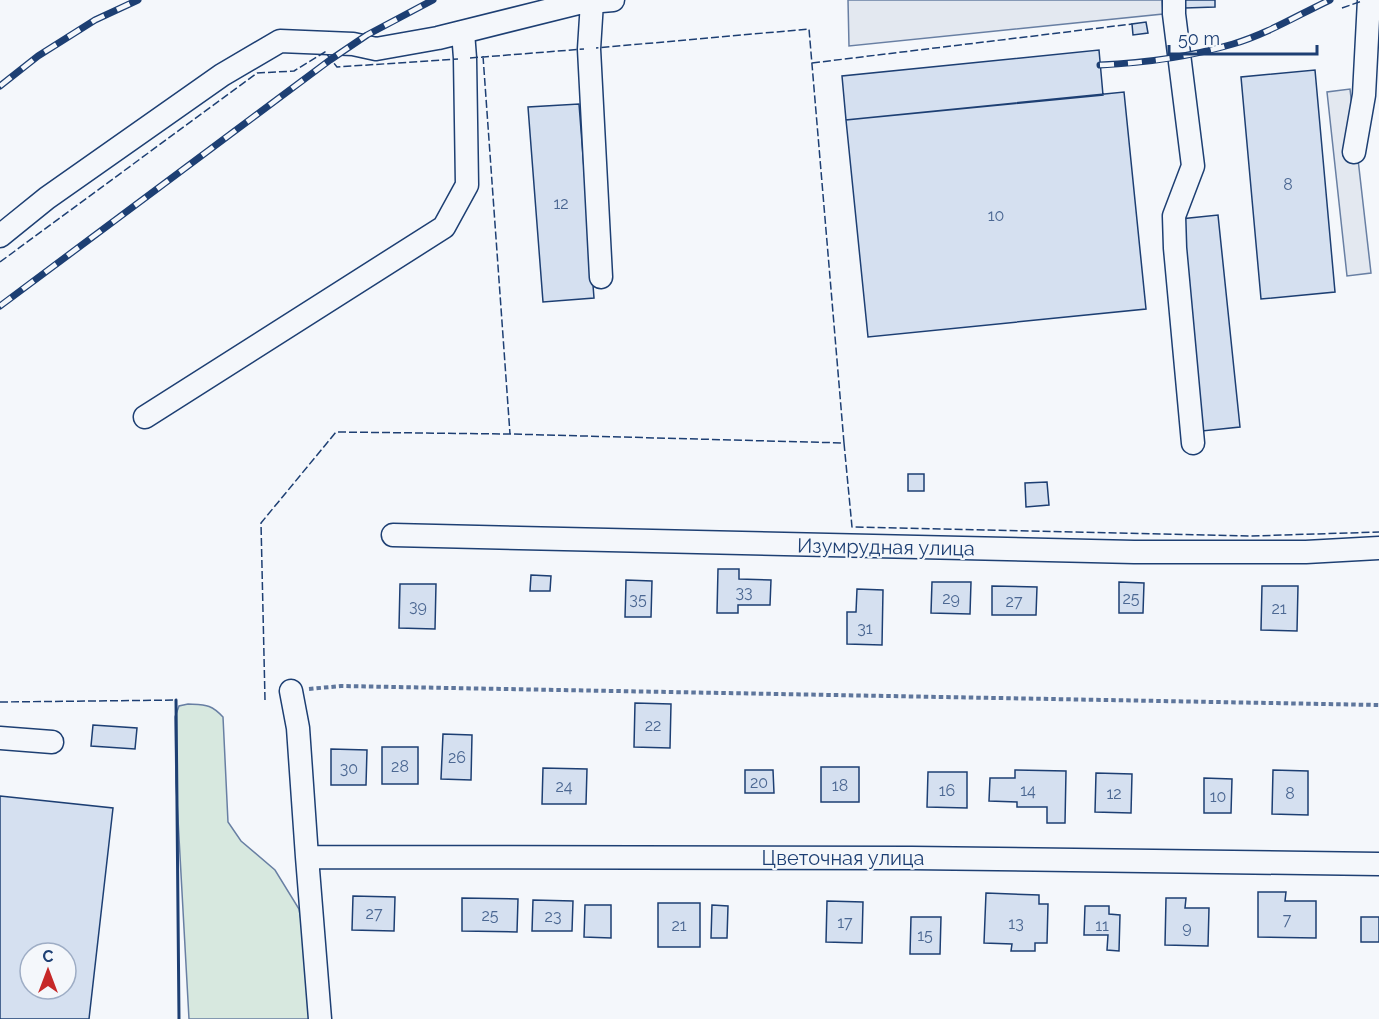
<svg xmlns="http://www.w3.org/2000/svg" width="1379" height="1019" viewBox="0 0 1379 1019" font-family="Raleway,sans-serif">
<rect width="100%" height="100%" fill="#f4f7fb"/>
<path fill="#d7e8df" stroke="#687fa3" stroke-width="1.5" d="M 188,704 C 206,705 211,704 223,717 L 228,822 L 241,841 L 275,870 L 299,909 L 307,953 L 309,1019 L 189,1019 L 176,783 L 175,717 L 179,706 Z"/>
<path fill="#e3e8f0" stroke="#687fa3" stroke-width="1.5" d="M 848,0 L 1162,0 L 1163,14 L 849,46 Z
M 1350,89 L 1371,273 L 1347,276 L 1327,92 Z"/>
<path fill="#d5e0f0" stroke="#1d3f73" stroke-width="1.5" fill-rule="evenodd" d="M 1185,0 L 1215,0 L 1215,7 L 1185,8 Z
M 1146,22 L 1148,33 L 1133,35 L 1132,24 Z
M 1099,50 L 1103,95 L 846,120 L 842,76 Z
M 1315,70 L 1335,292 L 1261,299 L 1241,77 Z
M 1124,92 L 1146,309 L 868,337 L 846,120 Z
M 579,104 L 594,298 L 543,302 L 528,107 Z
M 1218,215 L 1240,427 L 1202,431 L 1180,219 Z
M 908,474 L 924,474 L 924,491 L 908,491 Z
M 1047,482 L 1049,505 L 1026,507 L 1025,483 Z
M 718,569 L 739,569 L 739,579 L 771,580 L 770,605 L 738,605 L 738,613 L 717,613 Z
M 531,575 L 551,576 L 550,591 L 530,591 Z
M 626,580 L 652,581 L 651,617 L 625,617 Z
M 932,582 L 971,582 L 970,614 L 931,613 Z
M 1119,582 L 1144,583 L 1143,613 L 1119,613 Z
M 400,584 L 436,584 L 435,629 L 399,628 Z
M 992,586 L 1037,587 L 1036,615 L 992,615 Z
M 1262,586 L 1298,586 L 1297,631 L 1261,630 Z
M 857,589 L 883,590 L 882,645 L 847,644 L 847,612 L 856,612 Z
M 635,703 L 671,704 L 670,748 L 634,747 Z
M 93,725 L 137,728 L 135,749 L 91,746 Z
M 443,734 L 472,735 L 471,780 L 441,779 Z
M 382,747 L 418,747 L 418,784 L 382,784 Z
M 331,749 L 367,750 L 366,785 L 331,785 Z
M 821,767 L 859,767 L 859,802 L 821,802 Z
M 543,768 L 587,769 L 586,804 L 542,804 Z
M 745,770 L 773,770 L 774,793 L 745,793 Z
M 1015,770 L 1066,771 L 1065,823 L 1047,823 L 1047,807 L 1017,807 L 1017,802 L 989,801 L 990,778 L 1015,778 Z
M 1273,770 L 1308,771 L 1308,815 L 1272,814 Z
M 928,772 L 967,772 L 967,808 L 927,807 Z
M 1096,773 L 1132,774 L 1131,813 L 1095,812 Z
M 1204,778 L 1232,779 L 1231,813 L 1204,813 Z
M 0,796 L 113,808 L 89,1019 L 0,1019 ZM 30,953 L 66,953 L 66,989 L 30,989 Z
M 1258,892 L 1286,892 L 1285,901 L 1316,901 L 1316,938 L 1258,937 Z
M 986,893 L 1039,895 L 1039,904 L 1048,904 L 1047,943 L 1035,943 L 1035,951 L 1011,951 L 1012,944 L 984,943 Z
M 353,896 L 395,897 L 394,931 L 352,930 Z
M 462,898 L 518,899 L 517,932 L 462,931 Z
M 1166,898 L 1186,898 L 1185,908 L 1209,908 L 1208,946 L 1165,945 Z
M 533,900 L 573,901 L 572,931 L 532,931 Z
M 827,901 L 863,902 L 862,943 L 826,942 Z
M 658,903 L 700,903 L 700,947 L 658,947 Z
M 585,905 L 611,905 L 611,938 L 584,937 Z
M 712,905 L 728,906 L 727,938 L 711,938 Z
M 1085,906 L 1109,906 L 1109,914 L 1120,915 L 1119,951 L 1107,950 L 1108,935 L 1084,935 Z
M 911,917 L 941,917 L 940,954 L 910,954 Z
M 1361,917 L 1379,917 L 1379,942 L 1361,942 Z"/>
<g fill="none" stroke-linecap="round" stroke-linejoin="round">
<g stroke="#1d3f73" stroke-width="25">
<path id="minor" d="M 1174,0 L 1174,14 L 1193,166 L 1174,216 L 1175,248 L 1193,443
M 592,2 L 589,49 L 601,277
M 1354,152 L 1364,95 L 1369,0
M 0,236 L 47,198 L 222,75 L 280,41 L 353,44 L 376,49 L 438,38 L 578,3 L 613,0
M 145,417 L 444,227 L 467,185 L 465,58 L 463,32
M 393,535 L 1134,552 L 1306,552 L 1379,548
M 291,691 L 298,728 L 307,857 L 320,1019
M 0,738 L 52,742
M 307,857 L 912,858 L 1379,864"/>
</g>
<path stroke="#5e769c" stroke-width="4" stroke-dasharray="4.5 3" stroke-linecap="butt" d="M 309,689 L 341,686 L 1379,705"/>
<use href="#minor" stroke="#f4f7fb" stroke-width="22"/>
<g stroke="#1d3f73" stroke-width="7">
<path id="rail" d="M 1100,65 C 1145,63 1189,57 1233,44 C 1267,34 1298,15 1330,0
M 0,86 L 38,56 L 95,20 L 138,0
M 0,306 L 330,60 L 367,35 L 433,0"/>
</g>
<use href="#rail" stroke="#f4f7fb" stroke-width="4.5" stroke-dasharray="14" stroke-linecap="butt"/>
<path stroke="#1d3f73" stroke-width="1.5" stroke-dasharray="8 3" stroke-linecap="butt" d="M 1342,8 L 1362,1
M 483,56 L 510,434
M 470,58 L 584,49
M 812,63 L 1132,24
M 0,262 L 257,73 L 294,71 L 325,52 L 337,67 L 458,59
M 844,443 L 852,527 L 1251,536 L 1379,532
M 265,700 L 261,523 L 336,432 L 510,434 L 844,443 L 809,29 L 596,48
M 0,702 L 176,700"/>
<path stroke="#1d3f73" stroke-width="3" d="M 176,700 L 179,1019"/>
</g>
<g text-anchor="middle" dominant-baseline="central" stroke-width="4.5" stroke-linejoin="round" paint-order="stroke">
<g font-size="16" fill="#4b6792">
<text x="1288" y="184">8</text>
<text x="561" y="203">12</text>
<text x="996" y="215">10</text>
<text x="744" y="592">33</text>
<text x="951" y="598">29</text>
<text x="1131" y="598">25</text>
<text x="638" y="599">35</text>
<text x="1014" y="601">27</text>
<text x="418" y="606">39</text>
<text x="1279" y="608">21</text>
<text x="865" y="628">31</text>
<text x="653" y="725">22</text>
<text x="457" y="757">26</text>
<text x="400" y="766">28</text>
<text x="349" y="768">30</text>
<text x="759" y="782">20</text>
<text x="840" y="785">18</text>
<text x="564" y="786">24</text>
<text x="947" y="790">16</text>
<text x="1028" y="790">14</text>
<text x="1114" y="793">12</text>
<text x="1290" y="793">8</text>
<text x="1218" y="796">10</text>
<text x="374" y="913">27</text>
<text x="490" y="915">25</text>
<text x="553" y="916">23</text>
<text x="1287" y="919">7</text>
<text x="845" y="922">17</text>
<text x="1016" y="923">13</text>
<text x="679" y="925">21</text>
<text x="1102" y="925">11</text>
<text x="1187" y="927">9</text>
<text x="925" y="935">15</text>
</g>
<g font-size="20" fill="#1d3f73" stroke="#f4f7fb">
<text transform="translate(886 547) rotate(1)">Изумрудная улица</text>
<text x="843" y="858">Цветочная улица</text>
</g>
</g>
<g transform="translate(48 971)"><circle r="28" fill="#f4f7fb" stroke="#9eadc5" stroke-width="1.5"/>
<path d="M0-4.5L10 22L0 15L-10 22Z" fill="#c62828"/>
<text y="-9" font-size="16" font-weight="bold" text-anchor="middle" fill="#1d3f73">С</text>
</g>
<path d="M1169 45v9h148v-9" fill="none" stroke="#1d3f73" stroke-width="3"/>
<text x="1178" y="45" font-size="18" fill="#1d3f73" stroke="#f4f7fb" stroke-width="4.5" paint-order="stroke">50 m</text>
</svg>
